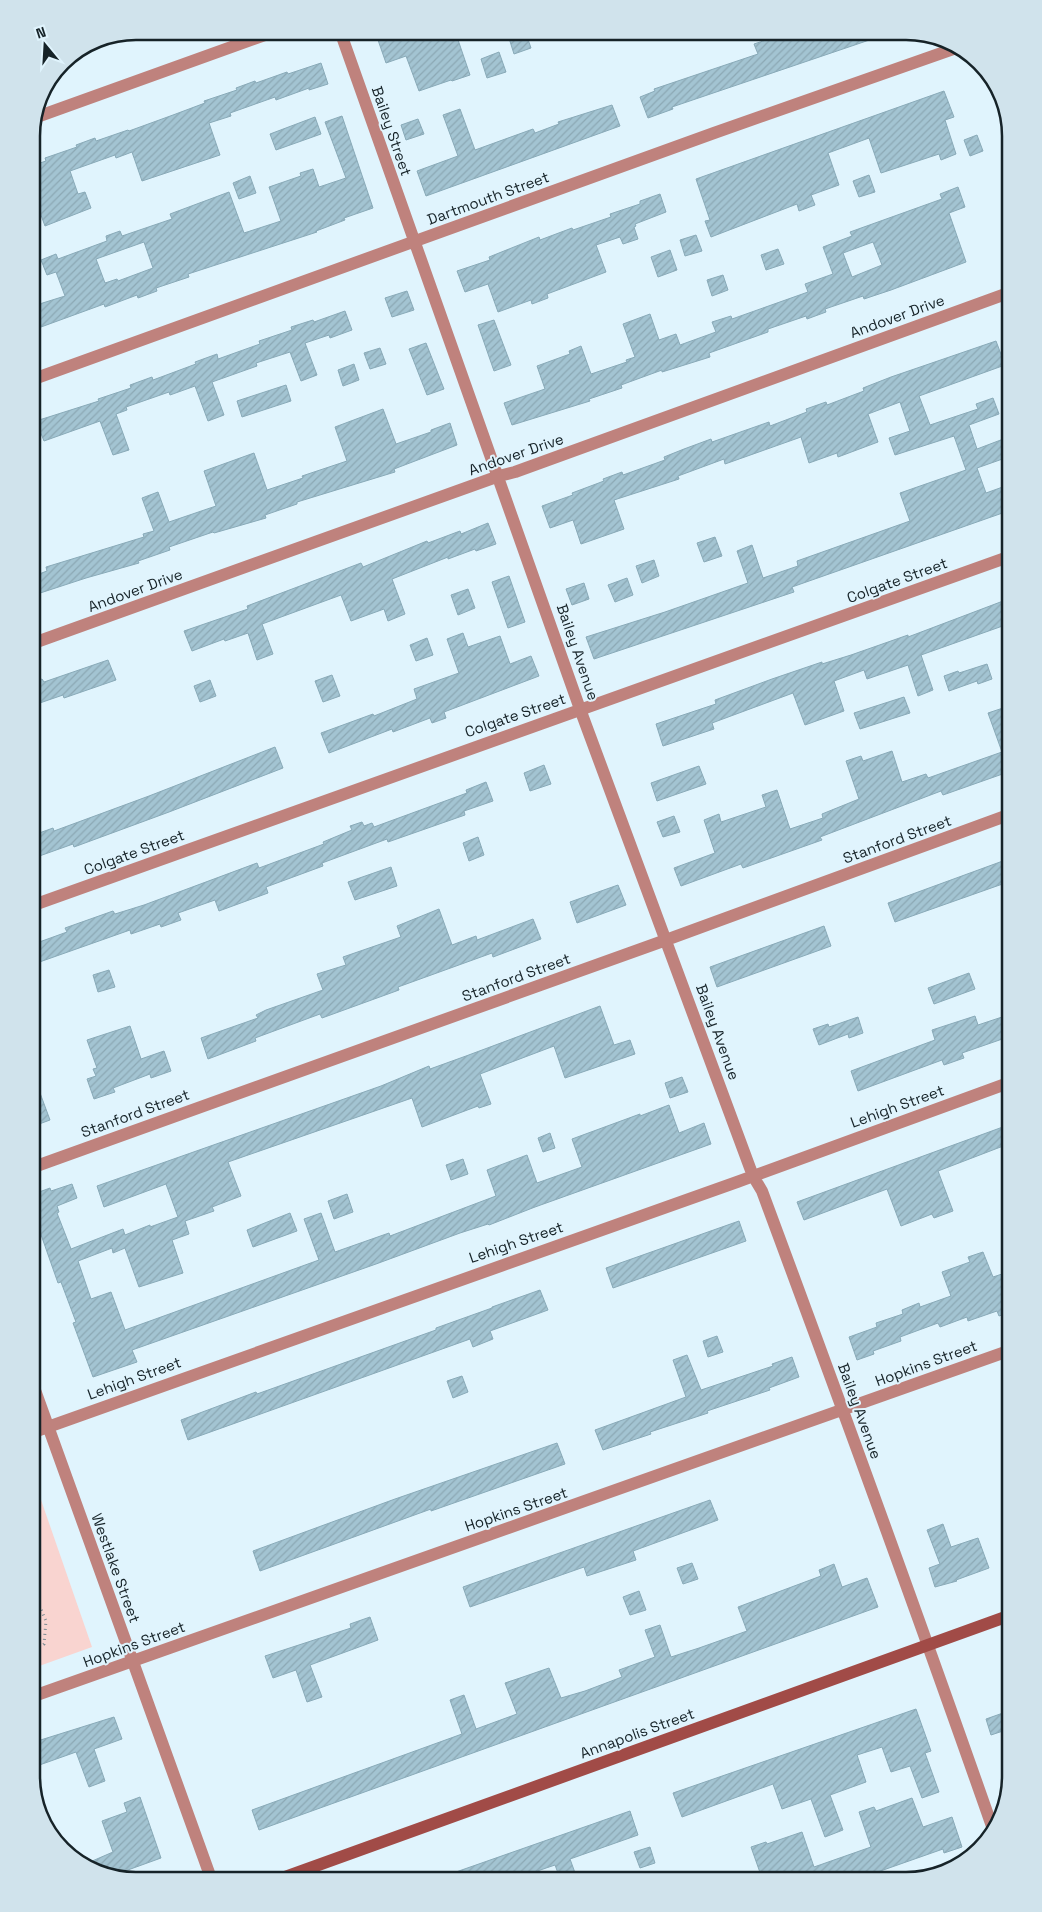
<svg xmlns="http://www.w3.org/2000/svg" width="1042" height="1912" viewBox="0 0 1042 1912" font-family="'Space Grotesk',sans-serif">
<defs>
<pattern id="building-hatch" width="6" height="6" patternUnits="userSpaceOnUse" patternTransform="scale(1.25)"><rect width="6" height="6" fill="#a3c4d2"/><path d="M-1 1l2-2M0 6l6-6M5 7l2-2" fill="none" stroke="#8ca8b4"/></pattern>
</defs>
<rect width="100%" height="100%" fill="#e0f4fd"/>
<path fill="#f9d4d0" d="M 31,1471 L 92,1647 L 31,1669 Z"/>
<path fill="url(#building-hatch)" stroke="#89aab8" fill-rule="evenodd" d="M 404,31 L 455,31 L 470,75 L 452,81 L 451,80 L 419,91 L 406,56 L 386,63 L 378,40 Z
M 519,31 L 525,31 L 531,48 L 514,54 L 508,35 Z
M 824,31 L 887,31 L 887,34 L 672,107 L 673,109 L 648,118 L 640,97 L 655,91 L 654,89 L 758,54 L 754,44 L 784,34 L 786,40 L 801,35 L 802,39 Z
M 499,52 L 506,72 L 487,78 L 481,59 Z
M 321,63 L 328,84 L 309,90 L 309,88 L 276,100 L 275,97 L 230,113 L 231,116 L 209,123 L 220,155 L 142,181 L 132,152 L 116,158 L 115,155 L 70,171 L 78,194 L 85,192 L 91,208 L 45,226 L 31,188 L 31,166 L 46,161 L 45,158 L 77,147 L 76,145 L 95,138 L 96,141 L 128,130 L 129,131 L 173,115 L 205,103 L 204,101 L 237,90 L 236,88 L 255,81 L 256,83 L 287,72 L 288,74 Z
M 944,91 L 954,117 L 945,120 L 956,154 L 941,160 L 939,154 L 881,173 L 869,138 L 828,153 L 839,185 L 811,195 L 815,205 L 799,211 L 797,204 L 711,237 L 705,221 L 710,220 L 696,179 Z
M 612,105 L 620,126 L 426,196 L 417,171 L 458,156 L 443,115 L 460,109 L 475,150 L 533,129 L 535,133 L 559,124 L 558,122 Z
M 342,116 L 373,208 L 344,218 L 345,220 L 316,231 L 317,232 L 188,274 L 189,277 L 156,288 L 157,291 L 138,298 L 137,295 L 105,307 L 104,304 L 41,327 L 33,306 L 65,296 L 56,272 L 47,275 L 41,260 L 56,254 L 58,259 L 107,241 L 106,236 L 120,231 L 122,236 L 172,219 L 170,214 L 229,192 L 244,233 L 281,221 L 269,187 L 301,176 L 300,173 L 313,169 L 319,187 L 346,178 L 325,122 ZM 144,242 L 153,268 L 118,281 L 117,279 L 105,283 L 96,259 Z
M 315,117 L 321,134 L 276,150 L 270,134 Z
M 418,119 L 424,134 L 406,140 L 401,125 Z
M 977,135 L 983,151 L 970,156 L 964,140 Z
M 869,175 L 875,192 L 859,197 L 853,181 Z
M 250,176 L 256,193 L 239,199 L 233,183 Z
M 958,187 L 965,207 L 949,213 L 966,262 L 891,290 L 864,299 L 863,296 L 825,309 L 826,312 L 807,319 L 806,316 L 768,329 L 768,332 L 709,353 L 710,357 L 662,372 L 662,370 L 621,385 L 622,388 L 589,399 L 590,401 L 512,425 L 504,403 L 545,389 L 537,366 L 570,354 L 569,351 L 581,346 L 591,374 L 627,362 L 626,360 L 635,357 L 623,324 L 650,314 L 659,340 L 676,334 L 680,345 L 716,332 L 712,322 L 731,316 L 732,319 L 808,292 L 805,284 L 833,274 L 823,247 L 852,236 L 850,232 L 942,199 L 940,194 ZM 873,242 L 882,265 L 852,277 L 843,253 Z
M 660,194 L 666,212 L 635,224 L 636,226 L 634,227 L 638,239 L 623,244 L 620,237 L 596,245 L 606,272 L 547,294 L 548,298 L 532,304 L 531,300 L 498,312 L 488,284 L 465,292 L 457,271 L 490,260 L 489,257 L 539,237 L 540,240 L 572,228 L 573,230 L 611,217 L 610,214 L 640,204 L 640,201 Z
M 696,235 L 702,251 L 685,256 L 680,240 Z
M 778,249 L 784,264 L 766,270 L 761,255 Z
M 670,250 L 677,270 L 658,277 L 651,257 Z
M 723,275 L 728,290 L 712,296 L 707,280 Z
M 407,291 L 414,310 L 392,317 L 385,298 Z
M 345,311 L 352,330 L 330,338 L 329,335 L 305,343 L 317,375 L 301,381 L 290,352 L 256,363 L 257,366 L 212,382 L 224,415 L 208,421 L 195,386 L 170,395 L 169,392 L 126,407 L 127,410 L 116,414 L 129,450 L 113,455 L 100,421 L 44,441 L 36,421 L 99,401 L 98,399 L 131,388 L 130,385 L 152,377 L 153,380 L 196,364 L 195,362 L 217,354 L 218,359 L 260,344 L 259,341 L 292,330 L 291,327 L 313,320 L 314,322 Z
M 494,320 L 511,365 L 494,371 L 478,325 Z
M 996,341 L 1005,365 L 919,396 L 930,425 L 978,409 L 976,404 L 993,398 L 999,414 L 969,425 L 977,449 L 1006,438 L 1011,456 L 977,468 L 986,493 L 1011,484 L 1011,510 L 792,587 L 794,592 L 594,659 L 586,637 L 665,612 L 748,583 L 737,551 L 752,545 L 763,578 L 798,566 L 797,561 L 910,521 L 900,493 L 966,470 L 954,436 L 895,455 L 889,438 L 910,431 L 900,402 L 868,414 L 878,442 L 838,457 L 837,453 L 809,463 L 801,437 L 725,464 L 724,459 L 678,476 L 679,479 L 614,500 L 624,529 L 581,544 L 573,520 L 550,528 L 542,506 L 573,495 L 572,493 L 604,481 L 603,479 L 622,472 L 623,475 L 665,460 L 664,457 L 684,449 L 711,439 L 712,442 L 769,422 L 770,426 L 807,412 L 806,409 L 826,402 L 827,405 L 864,391 L 863,388 L 891,377 Z
M 426,343 L 444,389 L 427,395 L 409,349 Z
M 380,348 L 386,364 L 370,369 L 364,353 Z
M 354,364 L 359,380 L 343,386 L 338,370 Z
M 286,385 L 291,401 L 242,417 L 237,401 Z
M 383,409 L 396,444 L 431,432 L 431,430 L 450,423 L 457,445 L 394,469 L 395,472 L 297,502 L 297,504 L 265,515 L 266,518 L 214,533 L 213,532 L 169,547 L 170,550 L 138,561 L 139,563 L 86,578 L 31,596 L 31,577 L 47,571 L 46,567 L 144,537 L 143,534 L 154,531 L 142,498 L 158,492 L 169,522 L 216,506 L 204,471 L 254,453 L 267,490 L 303,478 L 302,476 L 347,461 L 335,427 Z
M 488,523 L 496,544 L 476,551 L 475,549 L 448,559 L 448,557 L 392,579 L 405,614 L 388,621 L 384,609 L 351,621 L 341,595 L 262,624 L 273,654 L 257,660 L 248,633 L 225,641 L 224,639 L 192,651 L 184,631 L 248,609 L 247,606 L 361,563 L 363,567 L 427,541 L 428,543 L 460,531 L 461,534 Z
M 715,537 L 722,556 L 704,562 L 697,543 Z
M 654,560 L 659,576 L 642,583 L 636,566 Z
M 509,576 L 525,622 L 508,628 L 492,582 Z
M 627,578 L 633,595 L 615,602 L 608,585 Z
M 584,583 L 589,599 L 572,605 L 566,589 Z
M 468,589 L 475,608 L 458,615 L 451,595 Z
M 1011,598 L 1011,623 L 921,655 L 933,690 L 918,696 L 908,665 L 867,679 L 864,670 L 834,681 L 844,711 L 805,725 L 793,693 L 712,723 L 714,729 L 663,746 L 656,724 L 716,704 L 715,700 L 772,679 L 822,662 L 822,664 L 851,655 L 908,635 L 908,637 Z
M 463,633 L 468,647 L 500,636 L 510,664 L 531,656 L 539,676 L 444,712 L 446,718 L 432,723 L 430,718 L 393,732 L 392,729 L 329,753 L 321,733 L 373,714 L 374,716 L 417,699 L 414,689 L 459,673 L 447,639 Z
M 427,638 L 433,655 L 416,661 L 410,645 Z
M 108,660 L 116,680 L 64,698 L 63,695 L 31,706 L 31,683 L 42,679 L 44,682 Z
M 987,664 L 992,679 L 978,684 L 977,681 L 949,691 L 944,676 L 958,671 L 959,673 Z
M 332,675 L 340,696 L 323,702 L 315,681 Z
M 210,680 L 216,696 L 200,702 L 194,686 Z
M 904,697 L 910,713 L 860,729 L 854,713 Z
M 1003,708 L 1011,728 L 1011,771 L 943,795 L 941,791 L 820,837 L 822,840 L 743,868 L 741,864 L 681,886 L 674,868 L 715,853 L 704,820 L 719,814 L 721,822 L 766,807 L 762,795 L 777,790 L 790,829 L 823,818 L 822,814 L 859,799 L 846,761 L 861,756 L 863,761 L 892,751 L 902,782 L 926,774 L 928,778 L 1002,752 L 988,713 Z
M 275,747 L 283,768 L 169,812 L 74,847 L 73,844 L 31,859 L 31,836 L 53,828 L 54,831 L 149,796 Z
M 544,765 L 551,784 L 530,791 L 524,773 Z
M 699,766 L 706,784 L 657,801 L 651,783 Z
M 486,782 L 493,801 L 464,811 L 465,815 L 388,842 L 387,839 L 322,863 L 323,866 L 266,887 L 268,893 L 219,911 L 215,900 L 178,913 L 181,920 L 161,927 L 160,924 L 131,934 L 130,930 L 31,965 L 31,945 L 67,932 L 65,928 L 113,911 L 115,914 L 144,905 L 257,863 L 259,868 L 324,844 L 323,842 L 352,830 L 350,826 L 362,822 L 364,826 L 372,823 L 374,827 L 467,793 L 466,790 Z
M 674,816 L 680,832 L 663,837 L 657,822 Z
M 478,837 L 484,855 L 469,861 L 463,843 Z
M 1011,858 L 1011,881 L 895,922 L 888,903 Z
M 391,867 L 397,886 L 355,900 L 348,882 Z
M 618,885 L 626,905 L 577,923 L 570,902 Z
M 439,909 L 452,945 L 476,936 L 477,940 L 533,919 L 541,939 L 493,957 L 492,953 L 398,987 L 399,990 L 322,1018 L 320,1014 L 255,1038 L 256,1041 L 208,1059 L 201,1038 L 258,1018 L 256,1015 L 266,1010 L 323,990 L 317,974 L 346,965 L 343,957 L 401,937 L 397,926 Z
M 824,926 L 831,946 L 717,987 L 710,967 Z
M 109,970 L 115,987 L 98,992 L 93,975 Z
M 969,973 L 975,989 L 934,1004 L 928,988 Z
M 600,1006 L 614,1045 L 630,1040 L 635,1054 L 565,1078 L 554,1046 L 480,1074 L 491,1104 L 479,1108 L 478,1106 L 422,1127 L 412,1098 L 228,1162 L 241,1196 L 212,1207 L 214,1211 L 185,1221 L 189,1234 L 172,1240 L 183,1273 L 139,1287 L 125,1248 L 113,1253 L 112,1248 L 78,1261 L 91,1299 L 111,1292 L 125,1330 L 319,1260 L 304,1219 L 321,1213 L 335,1252 L 389,1233 L 390,1236 L 496,1196 L 487,1170 L 527,1155 L 537,1183 L 582,1167 L 572,1139 L 640,1114 L 640,1116 L 669,1105 L 679,1133 L 704,1123 L 711,1144 L 535,1207 L 489,1225 L 488,1224 L 460,1233 L 376,1264 L 132,1350 L 137,1362 L 93,1377 L 73,1323 L 76,1322 L 61,1282 L 58,1283 L 39,1229 L 41,1228 L 31,1201 L 31,1195 L 50,1188 L 51,1191 L 72,1184 L 77,1198 L 57,1206 L 59,1212 L 57,1213 L 71,1249 L 123,1229 L 125,1235 L 150,1225 L 150,1227 L 178,1217 L 166,1184 L 104,1207 L 97,1186 L 381,1086 L 429,1066 L 430,1069 L 466,1056 Z
M 1011,1014 L 1011,1036 L 962,1053 L 964,1058 L 944,1065 L 942,1060 L 858,1091 L 851,1071 L 935,1040 L 932,1030 L 975,1016 L 978,1025 Z
M 858,1017 L 863,1033 L 849,1038 L 848,1034 L 819,1045 L 813,1029 L 828,1024 L 829,1027 Z
M 130,1026 L 141,1059 L 164,1051 L 171,1071 L 151,1078 L 150,1074 L 113,1088 L 115,1092 L 94,1099 L 87,1079 L 96,1076 L 93,1069 L 97,1068 L 87,1040 Z
M 33,1074 L 50,1120 L 31,1127 L 31,1075 Z
M 682,1077 L 688,1092 L 670,1098 L 665,1083 Z
M 1011,1124 L 1011,1143 L 938,1171 L 953,1211 L 934,1218 L 932,1214 L 901,1226 L 887,1189 L 804,1220 L 797,1202 Z
M 550,1133 L 555,1148 L 543,1152 L 538,1138 Z
M 463,1159 L 468,1174 L 451,1180 L 446,1165 Z
M 347,1194 L 353,1212 L 334,1219 L 328,1201 Z
M 290,1213 L 297,1231 L 253,1247 L 247,1230 Z
M 739,1221 L 746,1241 L 613,1288 L 606,1268 Z
M 983,1252 L 993,1277 L 1002,1274 L 1011,1298 L 1011,1312 L 999,1316 L 997,1311 L 968,1321 L 967,1317 L 940,1327 L 938,1323 L 900,1337 L 901,1341 L 873,1351 L 874,1354 L 857,1360 L 849,1337 L 877,1327 L 876,1323 L 903,1314 L 902,1310 L 919,1303 L 920,1307 L 951,1296 L 942,1272 L 970,1262 L 968,1257 Z
M 540,1290 L 548,1310 L 490,1331 L 493,1339 L 473,1347 L 470,1339 L 188,1440 L 181,1420 L 256,1392 L 257,1394 L 436,1330 L 436,1328 L 492,1308 L 492,1307 Z
M 717,1336 L 723,1352 L 708,1357 L 703,1341 Z
M 687,1355 L 701,1390 L 773,1366 L 772,1364 L 792,1357 L 799,1377 L 769,1388 L 770,1390 L 707,1411 L 708,1413 L 650,1432 L 651,1434 L 603,1450 L 595,1430 L 686,1397 L 673,1360 Z
M 462,1376 L 468,1392 L 453,1398 L 447,1381 Z
M 557,1443 L 565,1464 L 431,1511 L 431,1509 L 260,1571 L 253,1551 L 395,1499 Z
M 710,1500 L 718,1520 L 633,1551 L 636,1560 L 587,1576 L 584,1567 L 470,1607 L 463,1587 Z
M 943,1524 L 951,1547 L 978,1538 L 989,1568 L 956,1580 L 957,1581 L 935,1587 L 929,1568 L 940,1564 L 927,1530 Z
M 692,1563 L 698,1579 L 683,1584 L 677,1568 Z
M 834,1564 L 842,1587 L 867,1578 L 878,1607 L 259,1830 L 252,1810 L 462,1734 L 450,1700 L 464,1695 L 476,1729 L 517,1714 L 505,1683 L 520,1678 L 549,1668 L 561,1698 L 585,1691 L 622,1677 L 619,1670 L 655,1657 L 645,1630 L 660,1625 L 671,1657 L 699,1648 L 747,1631 L 738,1607 L 821,1576 L 819,1570 Z
M 639,1591 L 646,1610 L 630,1615 L 623,1597 Z
M 370,1617 L 378,1640 L 310,1665 L 322,1697 L 307,1702 L 296,1670 L 273,1678 L 265,1656 L 351,1628 L 350,1624 Z
M 916,1709 L 931,1751 L 925,1753 L 939,1792 L 922,1798 L 910,1766 L 891,1772 L 882,1747 L 857,1755 L 866,1782 L 830,1795 L 843,1830 L 825,1837 L 811,1799 L 782,1809 L 773,1784 L 682,1817 L 673,1793 Z
M 1003,1713 L 1009,1729 L 991,1735 L 986,1719 Z
M 114,1717 L 122,1739 L 94,1749 L 105,1781 L 89,1787 L 76,1752 L 31,1768 L 31,1743 Z
M 140,1797 L 161,1858 L 114,1875 L 83,1865 L 113,1852 L 102,1821 L 127,1812 L 124,1803 Z
M 912,1798 L 923,1827 L 952,1817 L 962,1847 L 944,1853 L 943,1849 L 852,1881 L 763,1881 L 751,1847 L 766,1842 L 767,1844 L 802,1832 L 814,1867 L 871,1847 L 859,1812 L 874,1807 L 876,1811 Z
M 630,1811 L 638,1835 L 570,1859 L 578,1881 L 561,1881 L 555,1865 L 508,1881 L 437,1881 L 436,1879 Z
M 650,1847 L 655,1863 L 640,1868 L 634,1852 Z"/>
<g fill="none" stroke-linecap="round" stroke-linejoin="round">
<path stroke="#7b8b92" stroke-width="3" stroke-dasharray="1 4" stroke-linecap="butt" d="M 31,1653 L 44,1644 L 46,1621 L 31,1586"/>
<path stroke="#bf827d" stroke-width="12" d="M 340,31 L 580,709 L 753,1176 L 762,1191 C 841,1404 919,1618 994,1832
M 34,118 L 276,31
M 31,380 L 714,133 L 956,48
M 31,644 L 499,476 L 515,472 L 1011,292
M 31,906 L 1011,556
M 31,1168 L 666,940 L 1011,814
M 31,1379 L 212,1881
M 31,1433 L 737,1182 L 1011,1082
M 31,1697 L 1011,1350"/>
<path stroke="#a14b47" stroke-width="12" d="M 274,1881 L 1011,1615"/>
</g>
<g text-anchor="middle" dominant-baseline="central" stroke-width="4" stroke-linejoin="round" paint-order="stroke">
<g font-size="15" fill="#162328" stroke="#e0f4fd">
<text transform="translate(392 131) rotate(71)">Bailey Street</text>
<text transform="translate(488 198) rotate(-20)">Dartmouth Street</text>
<text transform="translate(897 316) rotate(-20)">Andover Drive</text>
<text transform="translate(516 454) rotate(-19)">Andover Drive</text>
<text transform="translate(897 580) rotate(-20)">Colgate Street</text>
<text transform="translate(135 590) rotate(-20)">Andover Drive</text>
<text transform="translate(578 652) rotate(71)">Bailey Avenue</text>
<text transform="translate(515 715) rotate(-19)">Colgate Street</text>
<text transform="translate(897 839) rotate(-20)">Stanford Street</text>
<text transform="translate(134 852) rotate(-20)">Colgate Street</text>
<text transform="translate(516 977) rotate(-20)">Stanford Street</text>
<text transform="translate(718 1032) rotate(70)">Bailey Avenue</text>
<text transform="translate(897 1106) rotate(-20)">Lehigh Street</text>
<text transform="translate(135 1113) rotate(-20)">Stanford Street</text>
<text transform="translate(516 1242) rotate(-19)">Lehigh Street</text>
<text transform="translate(926 1363) rotate(-20)">Hopkins Street</text>
<text transform="translate(134 1378) rotate(-20)">Lehigh Street</text>
<text transform="translate(860 1411) rotate(70)">Bailey Avenue</text>
<text transform="translate(516 1509) rotate(-19)">Hopkins Street</text>
<text transform="translate(116 1568) rotate(70)">Westlake Street</text>
<text transform="translate(134 1644) rotate(-20)">Hopkins Street</text>
<text transform="translate(637 1733) rotate(-20)">Annapolis Street</text>
</g>
</g>
<path d="M0 0H1042V1912H0ZM136 40H906A96 96 0 0 1 1002 136V1776A96 96 0 0 1 906 1872H136A96 96 0 0 1 40 1776V136A96 96 0 0 1 136 40Z" fill="#d0e3ec" fill-rule="evenodd"/>
<path fill="none" stroke="#162328" stroke-width="2.5" d="M136 40H906A96 96 0 0 1 1002 136V1776A96 96 0 0 1 906 1872H136A96 96 0 0 1 40 1776V136A96 96 0 0 1 136 40Z"/>
<g transform="translate(45 45) rotate(342)" stroke="#e0f4fd" stroke-width="4" paint-order="stroke">
<path d="M0-4L9 19L0 12L-9 19Z" fill="#162328"/>
<text y="-8" font-size="14" font-weight="bold" text-anchor="middle" fill="#162328">N</text>
</g>
</svg>
